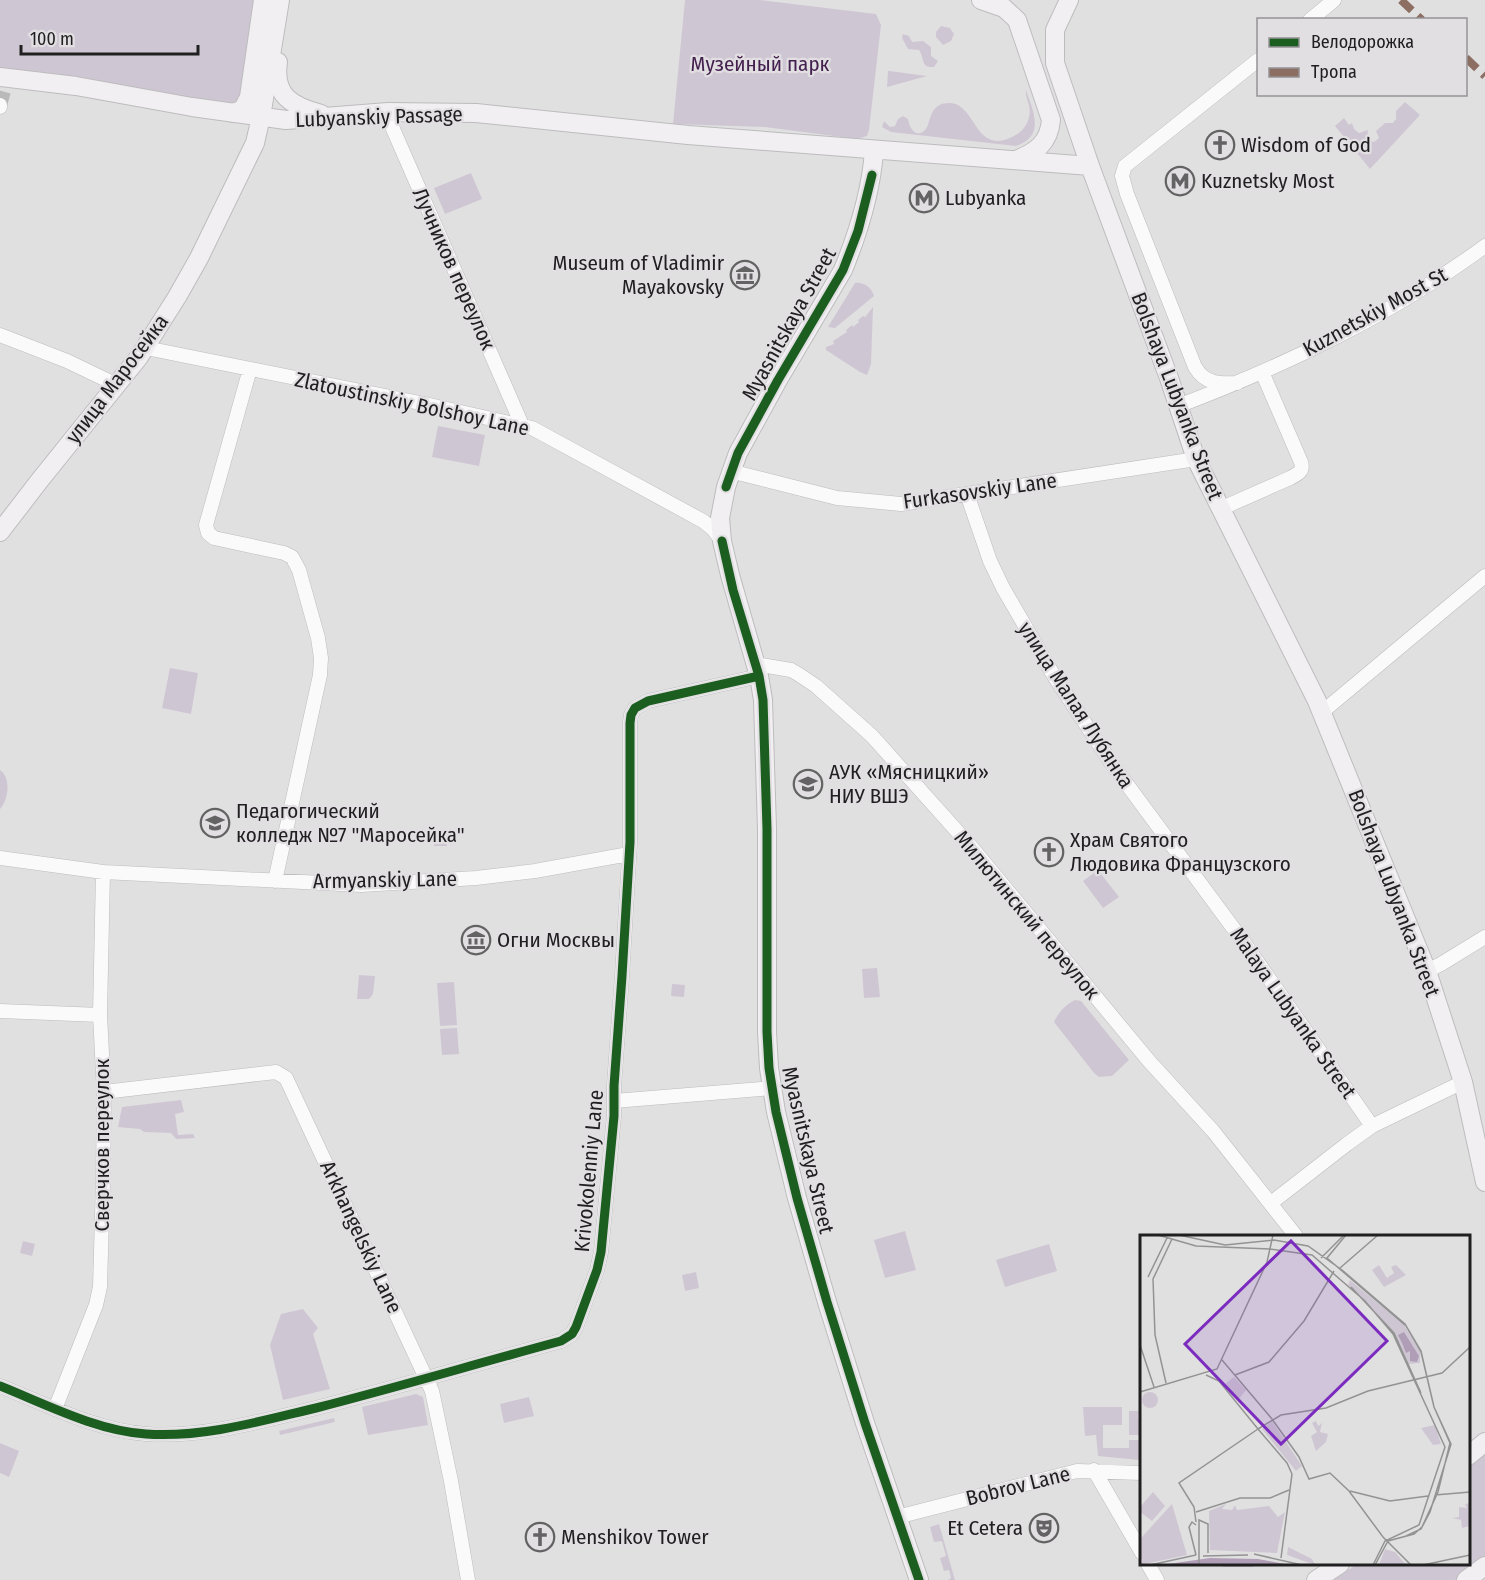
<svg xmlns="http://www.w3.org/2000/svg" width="1485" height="1580" viewBox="0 0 1485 1580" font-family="'Fira Sans Condensed',sans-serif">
<rect width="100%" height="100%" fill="#e1e0e1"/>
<path fill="#cfc6d3" d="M 0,0 L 259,0 L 246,92 L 236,104 L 0,69 Z
M 685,0 L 759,0 L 876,14 L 881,25 L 869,130 L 867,136 L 857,139 L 765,127 L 673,124 Z
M 941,26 L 950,28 L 954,34 L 951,41 L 943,45 L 936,37 L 936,32 Z
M 903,34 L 909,36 L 912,42 L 923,41 L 931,47 L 931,56 L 938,61 L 934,67 C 920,68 925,58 919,50 L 908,49 L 902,38 Z
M 888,71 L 889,71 L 927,76 L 887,87 Z
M 1026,90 C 1033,111 1046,136 1016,146 L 891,132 L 882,127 L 884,121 L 890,127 L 895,126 L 898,119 L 903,116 L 908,119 C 909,126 915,140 925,130 C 932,122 928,102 951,103 C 976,105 975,155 1012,137 C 1021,133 1027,126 1029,117 C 1032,106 1025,99 1026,90 Z
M 1405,102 L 1420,115 L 1370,169 L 1335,126 L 1344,118 L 1349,125 L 1352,123 L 1354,129 L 1359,133 L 1368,130 L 1367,140 L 1374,142 L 1379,138 L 1376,131 L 1385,123 L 1393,123 L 1396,119 L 1396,111 Z
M 471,173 L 482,199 L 445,214 L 434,188 Z
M 855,283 C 864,282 871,287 874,296 L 835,328 L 828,327 Z
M 873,307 L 871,364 L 867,375 L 860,372 L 826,350 L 826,347 L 834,344 L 833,341 L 847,332 L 846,330 L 852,325 L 853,327 L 859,322 L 858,320 L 863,316 L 865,317 Z
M 438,426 L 485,435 L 479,466 L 432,457 Z
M 170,668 L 198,673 L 191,714 L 162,708 Z
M 0,770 C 11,777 9,799 0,809 Z
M 447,832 L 447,846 L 434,846 L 434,833 Z
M 1098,870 L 1119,897 L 1103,908 L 1083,881 Z
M 877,968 L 880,997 L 864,998 L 862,969 Z
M 359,975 L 375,976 L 373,994 L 369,999 L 357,999 Z
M 454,982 L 457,1025 L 440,1026 L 437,983 Z
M 672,984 L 685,985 L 684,997 L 671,996 Z
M 1075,1000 L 1081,1001 L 1129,1060 L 1112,1076 L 1099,1077 L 1094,1073 L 1054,1022 C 1058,1013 1066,1004 1075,1000 Z
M 457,1028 L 459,1054 L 442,1055 L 440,1029 Z
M 181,1100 L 184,1112 L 175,1114 L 178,1135 L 193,1134 L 195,1138 L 176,1139 L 171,1133 L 144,1132 L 140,1129 L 118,1127 L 122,1107 Z
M 905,1231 L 916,1270 L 885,1278 L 874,1240 Z
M 23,1241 L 35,1244 L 32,1256 L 20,1253 Z
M 1049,1244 L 1057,1271 L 1005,1287 L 996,1260 Z
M 696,1272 L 699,1288 L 685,1291 L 682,1275 Z
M 303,1309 L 318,1328 L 313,1334 L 330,1389 L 283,1400 L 270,1345 L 281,1314 Z
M 416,1394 L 423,1397 L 428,1425 L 368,1435 L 362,1407 Z
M 529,1397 L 534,1416 L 504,1423 L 500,1404 Z
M 1083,1407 L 1122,1407 L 1122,1425 L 1103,1425 L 1103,1448 L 1129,1448 L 1129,1440 L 1140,1440 L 1139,1460 L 1098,1456 L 1096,1435 L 1085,1436 Z
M 1129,1411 L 1139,1411 L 1138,1418 L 1141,1418 L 1140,1435 L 1129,1435 Z
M 334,1418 L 335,1422 L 280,1435 L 279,1431 Z
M 0,1443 L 19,1451 L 9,1477 L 0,1473 Z
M 1485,1452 L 1485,1558 L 1455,1580 L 1334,1580 L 1357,1564 L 1468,1564 L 1469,1468 Z
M 939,1524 L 955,1580 L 948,1580 L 951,1578 L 949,1570 L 944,1571 L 940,1558 L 946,1556 L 942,1541 L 934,1542 L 930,1527 Z"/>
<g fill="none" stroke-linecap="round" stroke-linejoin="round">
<path stroke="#bbbabb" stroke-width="14" stroke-dasharray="14 7" stroke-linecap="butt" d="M 0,105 L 4,91"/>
<g stroke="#bdbcbd" stroke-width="15">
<path id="street" d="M 1310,20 L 1334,0
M 0,107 L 0,105
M 388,112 L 393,129 L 522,425
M 0,335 L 67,361 L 117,385
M 146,348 L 425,404 L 532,428 L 703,521 L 713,529 L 722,541
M 250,369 L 206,525 L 208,533 L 214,538 L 284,553 L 292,557 L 299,570 L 318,638 L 321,658 L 320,675 L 275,881
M 1237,383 C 1219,384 1205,384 1195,367 L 1127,194 L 1122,176 L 1125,166 L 1258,60
M 1178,406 C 1286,365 1392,315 1485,246
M 730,471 L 837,498 L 901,504 L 1196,459
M 967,494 L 990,561 L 1003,588 L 1054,676 L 1112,764 L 1245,944 L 1372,1126
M 1220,509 L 1290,478 C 1298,474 1304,471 1301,462 L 1262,372
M 756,664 L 791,670 L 798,674 L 816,686 L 872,736 L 973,849 L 1149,1061 L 1213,1131 L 1296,1236
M 1321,713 L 1485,576
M 0,858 L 103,872 L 361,885 L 476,878 L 535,871 L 629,854
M 1427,971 L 1441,964 L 1485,937
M 0,1011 L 100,1015
M 104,1092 L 276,1072 L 286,1078 L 432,1391 L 451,1481 L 468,1580
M 614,1101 L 772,1088
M 1271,1203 L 1347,1144 L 1372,1126 L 1463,1082
M 0,1386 C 45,1404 97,1431 146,1434 C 203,1438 261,1421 316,1408 C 398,1387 479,1363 561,1341 L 572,1334 L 576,1327 L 597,1270 L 601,1252 L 614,1116 L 614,1086 L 622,976 L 630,842 L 630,723 L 631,715 L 635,708 L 648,701 L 759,676
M 55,1409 L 96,1305 L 100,1287 L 103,1181 L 104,1092 L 100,1015 L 103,872
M 1094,1470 L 1142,1553
M 897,1517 L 1077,1471 L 1142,1473
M 1148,1564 L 1157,1580"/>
</g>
<g stroke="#bdbcbd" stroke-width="20">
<path id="secondary" d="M 981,0 L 1004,8 L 1017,20 L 1051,120 C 1049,143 1036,152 1016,160
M 1069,0 L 1055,30 L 1055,63 L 1090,166 L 1169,378 L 1196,459 L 1317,701 L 1427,971 L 1463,1082 L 1485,1182
M 278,62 C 273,96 292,106 321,114
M 0,77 L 76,86 L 192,107 L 286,120 L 388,112 L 476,113 L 688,135 L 1090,166
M 233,113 L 243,109 L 249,97 L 263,0
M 874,151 C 871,193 859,231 843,270 L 778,380 L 738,453 L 726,487 L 720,518 L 722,541 L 730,575 L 759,676 L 763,700 L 767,829 L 767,1032 L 769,1068 L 776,1112 L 797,1198 L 827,1302 L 865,1423 L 919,1580
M 0,532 L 40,480 L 139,357 L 177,297 L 199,258 L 255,143 L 261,117 L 280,0
M 1468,1456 L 1485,1442
M 1316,1580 L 1340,1564
M 1466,1580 L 1485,1566"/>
</g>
<use href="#street" stroke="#fafafa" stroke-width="14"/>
<use href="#secondary" stroke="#f2eff3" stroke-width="18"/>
<path stroke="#8d6e63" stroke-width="8" stroke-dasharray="15 8" stroke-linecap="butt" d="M 1401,0 L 1422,20
M 1466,58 L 1485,76"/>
<g stroke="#e2dfe2" stroke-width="13">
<path id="cycleway" d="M 726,487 L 738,453 L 778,380 L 843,270 L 858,231 L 872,175
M 722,541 L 733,590 L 759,676 L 763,700 L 767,829 L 767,1032 L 769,1068 L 776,1112 L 797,1198 L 827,1302 L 865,1423 L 919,1580
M 0,1386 C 45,1404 97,1431 146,1434 C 203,1438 261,1421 316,1408 C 398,1387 479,1363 561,1341 L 572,1334 L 576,1327 L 597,1270 L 601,1252 L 614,1116 L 614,1086 L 622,976 L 630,842 L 630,723 L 631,715 L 635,708 L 648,701 L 759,676"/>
</g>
<use href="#cycleway" stroke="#1b5e20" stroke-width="9"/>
</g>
<defs>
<g id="church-ring" transform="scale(1.5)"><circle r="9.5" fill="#e2dfe2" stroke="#646364" stroke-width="1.5"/><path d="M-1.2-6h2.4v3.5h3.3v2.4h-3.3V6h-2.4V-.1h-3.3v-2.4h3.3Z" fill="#646364"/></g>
<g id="metro-ring" transform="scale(1.5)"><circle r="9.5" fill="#e2dfe2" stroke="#646364" stroke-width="1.5"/><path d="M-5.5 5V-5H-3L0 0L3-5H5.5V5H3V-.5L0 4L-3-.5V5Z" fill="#646364"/></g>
<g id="museum-ring" transform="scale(1.5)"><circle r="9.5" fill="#e2dfe2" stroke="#646364" stroke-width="1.5"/><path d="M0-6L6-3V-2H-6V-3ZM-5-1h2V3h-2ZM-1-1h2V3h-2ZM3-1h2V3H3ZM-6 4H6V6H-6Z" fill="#646364"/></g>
<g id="university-ring" transform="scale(1.5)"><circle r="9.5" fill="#e2dfe2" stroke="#646364" stroke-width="1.5"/><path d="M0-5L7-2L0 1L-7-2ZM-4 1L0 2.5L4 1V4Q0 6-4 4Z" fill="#646364"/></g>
<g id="theatre-ring" transform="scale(1.5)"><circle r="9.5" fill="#e2dfe2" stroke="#646364" stroke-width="1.5"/><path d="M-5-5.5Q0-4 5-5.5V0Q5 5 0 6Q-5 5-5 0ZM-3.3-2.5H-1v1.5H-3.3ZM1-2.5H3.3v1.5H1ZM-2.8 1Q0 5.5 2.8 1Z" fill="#646364"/></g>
</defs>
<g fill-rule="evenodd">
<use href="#church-ring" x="1220" y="145"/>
<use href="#metro-ring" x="1180" y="181"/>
<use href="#metro-ring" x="924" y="198"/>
<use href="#museum-ring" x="745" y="275"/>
<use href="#university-ring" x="808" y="784"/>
<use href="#university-ring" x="215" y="823"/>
<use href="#church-ring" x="1049" y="852"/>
<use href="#museum-ring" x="476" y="940"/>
<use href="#theatre-ring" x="1044" y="1528"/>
<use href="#church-ring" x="540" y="1537"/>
</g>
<g text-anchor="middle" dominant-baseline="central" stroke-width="4.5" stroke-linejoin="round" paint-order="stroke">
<g font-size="21" fill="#44204f" stroke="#e2dfe2">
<text x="760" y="64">Музейный парк</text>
</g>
<g font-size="21" fill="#212021" stroke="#e2dfe2">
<text transform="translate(379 117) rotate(-2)">Lubyanskiy Passage</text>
<text transform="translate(454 269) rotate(66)">Лучников переулок</text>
<text transform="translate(1375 312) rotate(-29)">Kuznetskiy Most St</text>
<text transform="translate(789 324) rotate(-61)">Myasnitskaya Street</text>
<text transform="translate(117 379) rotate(-53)">улица Маросейка</text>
<text transform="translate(1177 396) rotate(69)">Bolshaya Lubyanka Street</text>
<text transform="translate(412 404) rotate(12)">Zlatoustinskiy Bolshoy Lane</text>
<text transform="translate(980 491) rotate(-8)">Furkasovskiy Lane</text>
<text transform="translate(1076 705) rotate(57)">улица Малая Лубянка</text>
<text transform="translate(385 880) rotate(-1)">Armyanskiy Lane</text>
<text transform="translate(1394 893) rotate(69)">Bolshaya Lubyanka Street</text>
<text transform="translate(1027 915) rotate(50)">Милютинский переулок</text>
<text transform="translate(1293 1013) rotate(55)">Malaya Lubyanka Street</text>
<text transform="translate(102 1145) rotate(-90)">Сверчков переулок</text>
<text transform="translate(808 1150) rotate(77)">Myasnitskaya Street</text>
<text transform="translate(589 1171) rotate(-85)">Krivokolenniy Lane</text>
<text transform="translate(361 1237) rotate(65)">Arkhangelskiy Lane</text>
<text transform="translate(1018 1486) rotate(-14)">Bobrov Lane</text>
</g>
<g font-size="21" fill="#212021" stroke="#e2dfe2" text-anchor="start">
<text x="1241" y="145">Wisdom of God</text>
<text x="1201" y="181">Kuznetsky Most</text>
<text x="945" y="198">Lubyanka</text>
<text x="724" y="263" text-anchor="end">Museum of Vladimir<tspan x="724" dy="24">Mayakovsky</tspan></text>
<text x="829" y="772">АУК «Мясницкий»<tspan x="829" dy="24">НИУ ВШЭ</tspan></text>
<text x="236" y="811">Педагогический<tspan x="236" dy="24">колледж №7 "Маросейка"</tspan></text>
<text x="1070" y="840">Храм Святого<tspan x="1070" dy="24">Людовика Французского</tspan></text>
<text x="497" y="940">Огни Москвы</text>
<text x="1023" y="1528" text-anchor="end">Et Cetera</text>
<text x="561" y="1537">Menshikov Tower</text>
</g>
</g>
<g transform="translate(1140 1235)">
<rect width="330" height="330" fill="#e1e0e1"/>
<path d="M 239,30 L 247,43 L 254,38 L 251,32 L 256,30 L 266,40 L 244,52 L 232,35 ZM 210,45 L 264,90 L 280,116 L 280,128 L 269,129 L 254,97 L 208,50 ZM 94,142 L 106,155 L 98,165 L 85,149 ZM2 165a8 8 0 1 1 16 0a8 8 0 1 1-16 0ZM 132,186 L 162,231 L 156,236 L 122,194 ZM 176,186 L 178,191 L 182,188 L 180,197 L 188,199 L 186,207 L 176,216 L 171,201 L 177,197 L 172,188 ZM 295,190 L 301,209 L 293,210 L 281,193 ZM 13,257 L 25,271 L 12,286 L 0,277 L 0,272 ZM 330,268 L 330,291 L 322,293 L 321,285 L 312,283 L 319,282 L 319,272 L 327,273 L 325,269 ZM 32,269 L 47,320 L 0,330 L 3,324 L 0,325 L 1,303 ZM 86,269 L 82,274 L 92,275 L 95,270 L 97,275 L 129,271 L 138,282 L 145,277 L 137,318 L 70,315 L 69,276 ZM 148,312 L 172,324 L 175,330 L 147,320 ZM 245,314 L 255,317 L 266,330 L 239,330 Z" fill="#cfc6d3"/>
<path d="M 264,97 L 279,121 L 277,127 L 270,126 L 270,116 L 266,118 L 262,108 L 258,100 ZM 70,323 L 118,324 L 151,330 L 21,330 Z" fill="#b09eb7"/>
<path fill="none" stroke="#b09eb7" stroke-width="3" d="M 83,330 L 113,330"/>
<path fill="none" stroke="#949394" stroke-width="1.5" d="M 18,0 L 56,11 L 130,14 L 172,20 L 225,66 L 253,99 L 305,212 L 279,290 L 245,306 L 233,330M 39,0 L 85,10 L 134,5 L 168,11 L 202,35 L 265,89 L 281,116 L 294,172 L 311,209 L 290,277 L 281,294 L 266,301M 206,0 L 187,23 L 266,91 L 281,117 L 294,172 L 310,208 L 298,257 L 282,292 L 274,299 L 248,306 L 235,330M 181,23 L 204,0M 200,33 L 238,0M 8,42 L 27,3M 211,52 L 254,98 L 281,158M 0,110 L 14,152M 82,125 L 132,184 L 159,222 L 169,244 L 190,238 L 209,256 L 243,302 L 271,330M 66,140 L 79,146 L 118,194M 95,140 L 129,127 L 164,86 L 194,36M 26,148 L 15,100 L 13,44 L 32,4M 0,157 L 77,134 L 127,27 L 133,0M 118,194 L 141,180 L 186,173 L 228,156 L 302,138 L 330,112M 118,194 L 147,228 L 152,239 L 141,323M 210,256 L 250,266 L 288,261M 295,260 L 330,257M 56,277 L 100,263 L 130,263 L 149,255M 56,287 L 54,272 L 39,248 L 118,194M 114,319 L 162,330M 56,320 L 49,292 L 52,287 L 56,290M 63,321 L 108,320M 10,330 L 56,320M 59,330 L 59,285 L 68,289 L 68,318M 283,330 L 330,320"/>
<path fill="#7b2cbf" fill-opacity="0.15" stroke="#7b2cbf" stroke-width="3" d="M 151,6 L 247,106 L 141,209 L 45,109 Z"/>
<rect width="330" height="330" fill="none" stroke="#212021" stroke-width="3"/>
</g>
<rect x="1257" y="18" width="210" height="78" fill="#e2dfe2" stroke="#959395" stroke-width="1.5"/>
<rect x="1269" y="38" width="30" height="9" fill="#1b5e20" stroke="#959395" stroke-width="1.5"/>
<text x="1311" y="48" font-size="18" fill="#212021">Велодорожка</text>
<rect x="1269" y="68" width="30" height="9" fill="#8d6e63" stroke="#959395" stroke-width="1.5"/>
<text x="1311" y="78" font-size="18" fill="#212021">Тропа</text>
<path d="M21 45v9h177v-9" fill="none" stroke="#212021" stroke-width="3"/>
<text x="30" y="45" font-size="18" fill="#212021" stroke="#e2dfe2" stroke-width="4.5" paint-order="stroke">100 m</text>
</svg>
